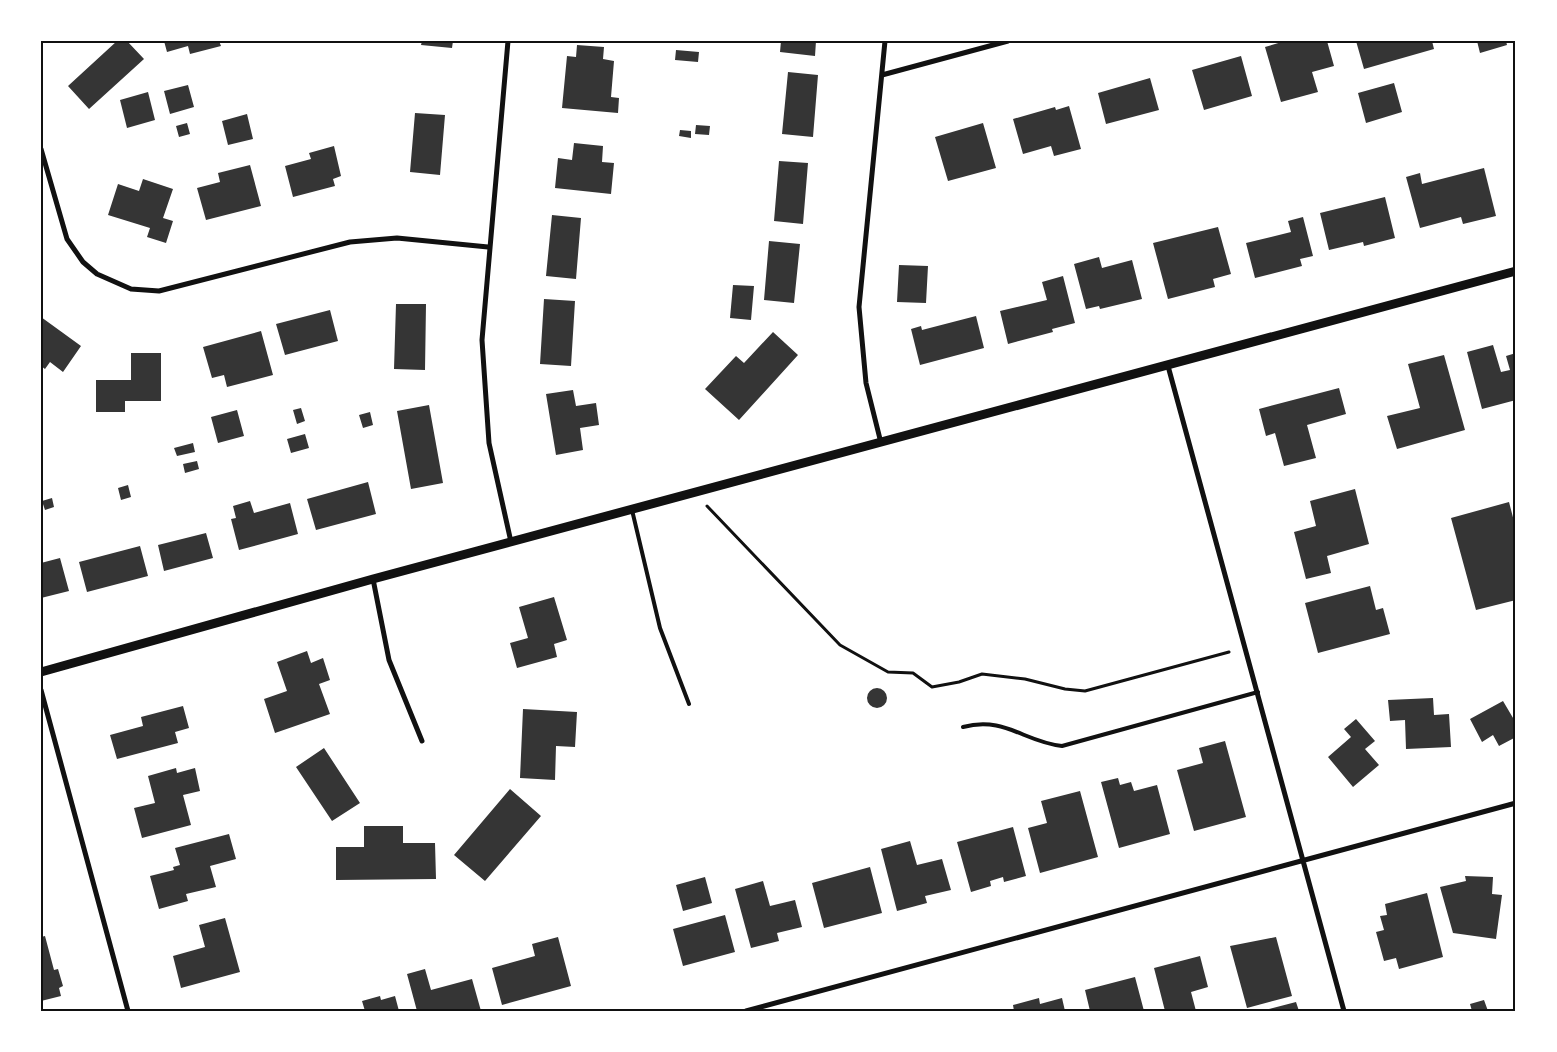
<svg xmlns="http://www.w3.org/2000/svg" width="1557" height="1052" viewBox="0 0 1557 1052" font-family="Ubuntu,sans-serif">
<rect width="100%" height="100%" fill="#fff"/>
<path fill="#353535" d="M 117,41 L 127,41 L 144,59 L 89,109 L 68,86 Z
M 164,41 L 219,41 L 221,46 L 190,54 L 188,46 L 167,52 Z
M 422,41 L 453,41 L 452,48 L 421,45 Z
M 781,41 L 816,41 L 815,56 L 780,52 Z
M 1285,41 L 1327,41 L 1334,66 L 1312,72 L 1318,92 L 1281,102 L 1265,47 Z
M 1356,41 L 1432,41 L 1434,49 L 1364,69 Z
M 1477,41 L 1506,41 L 1507,45 L 1480,53 Z
M 577,45 L 604,47 L 603,59 L 614,61 L 611,97 L 619,98 L 618,113 L 562,108 L 567,56 L 576,57 Z
M 676,50 L 699,52 L 698,62 L 675,60 Z
M 1241,56 L 1252,96 L 1204,110 L 1192,70 Z
M 788,72 L 818,75 L 813,137 L 782,134 Z
M 1150,78 L 1159,110 L 1106,124 L 1098,93 Z
M 1394,83 L 1402,112 L 1366,123 L 1358,93 Z
M 188,85 L 194,107 L 170,114 L 164,91 Z
M 148,92 L 155,120 L 127,128 L 120,100 Z
M 1069,106 L 1081,149 L 1054,156 L 1051,146 L 1023,154 L 1013,119 L 1055,107 L 1056,110 Z
M 415,113 L 445,115 L 440,175 L 410,172 Z
M 247,114 L 253,139 L 228,145 L 222,121 Z
M 187,123 L 190,134 L 179,137 L 176,126 Z
M 983,123 L 996,168 L 948,181 L 935,137 Z
M 696,125 L 710,126 L 709,135 L 695,134 Z
M 680,130 L 691,131 L 691,138 L 679,136 Z
M 574,143 L 603,146 L 602,162 L 614,163 L 611,194 L 555,188 L 558,158 L 572,160 Z
M 334,146 L 341,176 L 333,179 L 335,186 L 293,197 L 285,166 L 311,159 L 309,153 Z
M 779,161 L 808,163 L 803,224 L 774,221 Z
M 250,165 L 261,206 L 206,220 L 197,188 L 220,182 L 218,173 Z
M 1484,168 L 1496,216 L 1463,224 L 1461,217 L 1420,228 L 1406,177 L 1420,173 L 1422,184 Z
M 143,179 L 173,189 L 163,218 L 173,221 L 166,243 L 147,237 L 150,228 L 108,215 L 118,184 L 139,191 Z
M 1385,197 L 1395,238 L 1364,246 L 1363,242 L 1329,250 L 1320,213 Z
M 552,215 L 581,218 L 576,279 L 546,276 Z
M 1303,217 L 1313,256 L 1300,259 L 1302,266 L 1255,278 L 1246,243 L 1291,232 L 1288,221 Z
M 1218,227 L 1231,274 L 1213,279 L 1215,287 L 1168,299 L 1153,243 Z
M 769,241 L 800,244 L 794,303 L 764,300 Z
M 1099,257 L 1102,268 L 1132,260 L 1142,299 L 1100,309 L 1099,306 L 1086,309 L 1074,264 Z
M 899,265 L 928,266 L 926,303 L 897,302 Z
M 1063,276 L 1075,323 L 1052,329 L 1053,332 L 1008,344 L 1000,311 L 1047,300 L 1042,282 Z
M 733,285 L 754,286 L 751,320 L 730,318 Z
M 544,299 L 575,301 L 571,366 L 540,364 Z
M 396,304 L 426,304 L 425,370 L 394,369 Z
M 330,310 L 338,341 L 285,355 L 276,324 Z
M 976,316 L 984,348 L 920,365 L 911,329 L 921,326 L 922,330 Z
M 41,317 L 81,346 L 63,372 L 50,362 L 45,369 L 41,366 Z
M 261,331 L 273,375 L 227,387 L 224,375 L 212,378 L 203,347 Z
M 773,332 L 798,355 L 739,420 L 705,389 L 736,356 L 744,363 Z
M 1493,345 L 1501,372 L 1510,370 L 1506,356 L 1516,353 L 1516,400 L 1482,409 L 1467,352 Z
M 131,353 L 161,353 L 161,401 L 125,401 L 125,412 L 96,412 L 96,380 L 131,380 Z
M 1444,355 L 1465,430 L 1397,449 L 1387,416 L 1420,408 L 1408,364 Z
M 1339,388 L 1346,414 L 1307,425 L 1316,458 L 1284,466 L 1275,433 L 1266,436 L 1259,409 Z
M 573,390 L 576,406 L 596,403 L 599,425 L 580,428 L 583,450 L 556,455 L 546,394 Z
M 429,405 L 443,483 L 411,489 L 397,411 Z
M 301,408 L 305,421 L 297,424 L 293,410 Z
M 237,410 L 244,436 L 218,443 L 211,417 Z
M 370,412 L 373,425 L 363,428 L 359,415 Z
M 305,434 L 309,448 L 291,453 L 287,439 Z
M 193,443 L 195,452 L 177,456 L 174,448 Z
M 197,461 L 199,469 L 185,473 L 183,464 Z
M 368,482 L 376,514 L 316,530 L 307,499 Z
M 128,485 L 131,497 L 121,500 L 118,488 Z
M 1355,489 L 1369,544 L 1327,556 L 1331,573 L 1306,579 L 1294,532 L 1316,526 L 1310,501 Z
M 52,498 L 54,507 L 45,510 L 42,501 Z
M 250,501 L 254,513 L 290,503 L 298,534 L 239,550 L 231,519 L 236,518 L 233,506 Z
M 1509,502 L 1516,529 L 1516,600 L 1476,610 L 1451,518 Z
M 206,533 L 213,558 L 164,571 L 158,545 Z
M 140,546 L 148,576 L 87,592 L 79,562 Z
M 60,558 L 69,591 L 41,598 L 41,563 Z
M 1370,586 L 1376,610 L 1383,608 L 1390,634 L 1318,653 L 1305,603 Z
M 554,597 L 567,640 L 554,644 L 557,657 L 517,668 L 510,643 L 528,638 L 519,607 Z
M 307,651 L 311,663 L 323,658 L 330,680 L 319,684 L 330,714 L 275,733 L 264,699 L 287,691 L 277,662 Z
M867 698a10 10 0 1 1 20 0a10 10 0 1 1-20 0Z
M 1433,698 L 1434,715 L 1449,714 L 1451,747 L 1406,749 L 1405,720 L 1390,721 L 1388,700 Z
M 1503,701 L 1516,723 L 1516,737 L 1499,746 L 1493,735 L 1482,742 L 1470,719 Z
M 183,706 L 189,728 L 175,732 L 178,743 L 117,759 L 110,735 L 143,726 L 141,717 Z
M 523,709 L 577,712 L 575,747 L 556,746 L 555,780 L 520,778 Z
M 1356,719 L 1375,741 L 1365,749 L 1379,765 L 1353,787 L 1328,757 L 1351,737 L 1344,729 Z
M 1225,741 L 1246,817 L 1194,831 L 1177,770 L 1203,763 L 1199,748 Z
M 324,748 L 360,803 L 332,821 L 296,767 Z
M 176,768 L 177,773 L 195,768 L 200,791 L 183,795 L 191,825 L 142,838 L 134,808 L 155,803 L 148,776 Z
M 1118,778 L 1120,785 L 1131,782 L 1134,791 L 1157,785 L 1170,834 L 1119,848 L 1101,782 Z
M 510,789 L 541,816 L 485,881 L 454,855 Z
M 1080,791 L 1098,857 L 1040,873 L 1028,828 L 1047,823 L 1041,801 Z
M 364,826 L 403,826 L 403,843 L 435,843 L 436,879 L 336,880 L 336,847 L 364,847 Z
M 1013,827 L 1026,876 L 1004,882 L 1003,877 L 990,881 L 991,886 L 971,892 L 957,842 Z
M 229,834 L 236,859 L 210,866 L 216,887 L 186,894 L 188,901 L 159,909 L 150,876 L 174,870 L 173,867 L 180,865 L 175,848 Z
M 910,841 L 917,865 L 942,859 L 951,890 L 925,896 L 927,903 L 897,911 L 881,849 Z
M 870,867 L 882,913 L 824,928 L 812,883 Z
M 1465,876 L 1493,877 L 1492,894 L 1502,895 L 1496,939 L 1453,933 L 1440,887 L 1466,881 Z
M 705,877 L 712,903 L 683,911 L 676,885 Z
M 763,881 L 770,906 L 795,900 L 802,927 L 777,933 L 779,941 L 751,948 L 735,889 Z
M 1427,893 L 1443,957 L 1399,969 L 1396,958 L 1384,961 L 1376,932 L 1384,930 L 1380,916 L 1387,915 L 1385,904 Z
M 725,915 L 735,952 L 683,966 L 673,929 Z
M 225,918 L 240,972 L 181,988 L 173,956 L 205,947 L 199,925 Z
M 45,936 L 54,970 L 58,969 L 63,986 L 59,988 L 61,996 L 41,1001 L 41,937 Z
M 558,937 L 571,986 L 502,1005 L 492,968 L 535,956 L 532,944 Z
M 1276,937 L 1292,996 L 1247,1008 L 1230,946 Z
M 1200,956 L 1208,987 L 1191,992 L 1196,1011 L 1165,1011 L 1154,968 Z
M 425,969 L 431,990 L 472,979 L 481,1011 L 417,1011 L 407,974 Z
M 1135,977 L 1144,1011 L 1090,1011 L 1085,990 Z
M 380,996 L 381,1000 L 395,996 L 399,1011 L 365,1011 L 362,1001 Z
M 1039,998 L 1040,1004 L 1062,998 L 1065,1011 L 1014,1011 L 1013,1005 Z
M 1484,1000 L 1488,1011 L 1472,1011 L 1470,1004 Z
M 1296,1002 L 1299,1011 L 1265,1011 L 1265,1010 Z"/>
<g fill="none" stroke-linecap="round" stroke-linejoin="round">
<path stroke="#111" stroke-width="3" d="M 707,506 L 840,645 L 888,672 L 913,673 L 932,687 L 959,682 L 982,674 L 1025,679 L 1065,689 L 1085,691 L 1229,652"/>
<path stroke="#111" stroke-width="4" d="M 632,510 L 660,628 L 689,704
M 963,727 C 1005,716 1024,742 1062,746 L 1258,692"/>
<path stroke="#111" stroke-width="5" d="M 508,41 L 482,340 L 489,443 L 511,542
M 882,75 L 1008,41
M 41,149 L 67,239 L 83,262 L 97,274 L 131,289 L 159,291 L 350,242 L 397,238 L 488,247
M 1168,366 L 1344,1011
M 881,443 L 866,383 L 859,307 L 885,41
M 373,579 L 389,660 L 422,741
M 41,690 L 128,1011
M 746,1011 L 1516,803"/>
<path stroke="#111" stroke-width="9" d="M 41,672 L 373,579 L 1516,271"/>
</g>
<rect width="1557" height="1052" fill="none" stroke="#ffffff" stroke-width="85"/>
<rect x="42" y="42" width="1472" height="968" fill="none" stroke="#111" stroke-width="2"/>
</svg>
